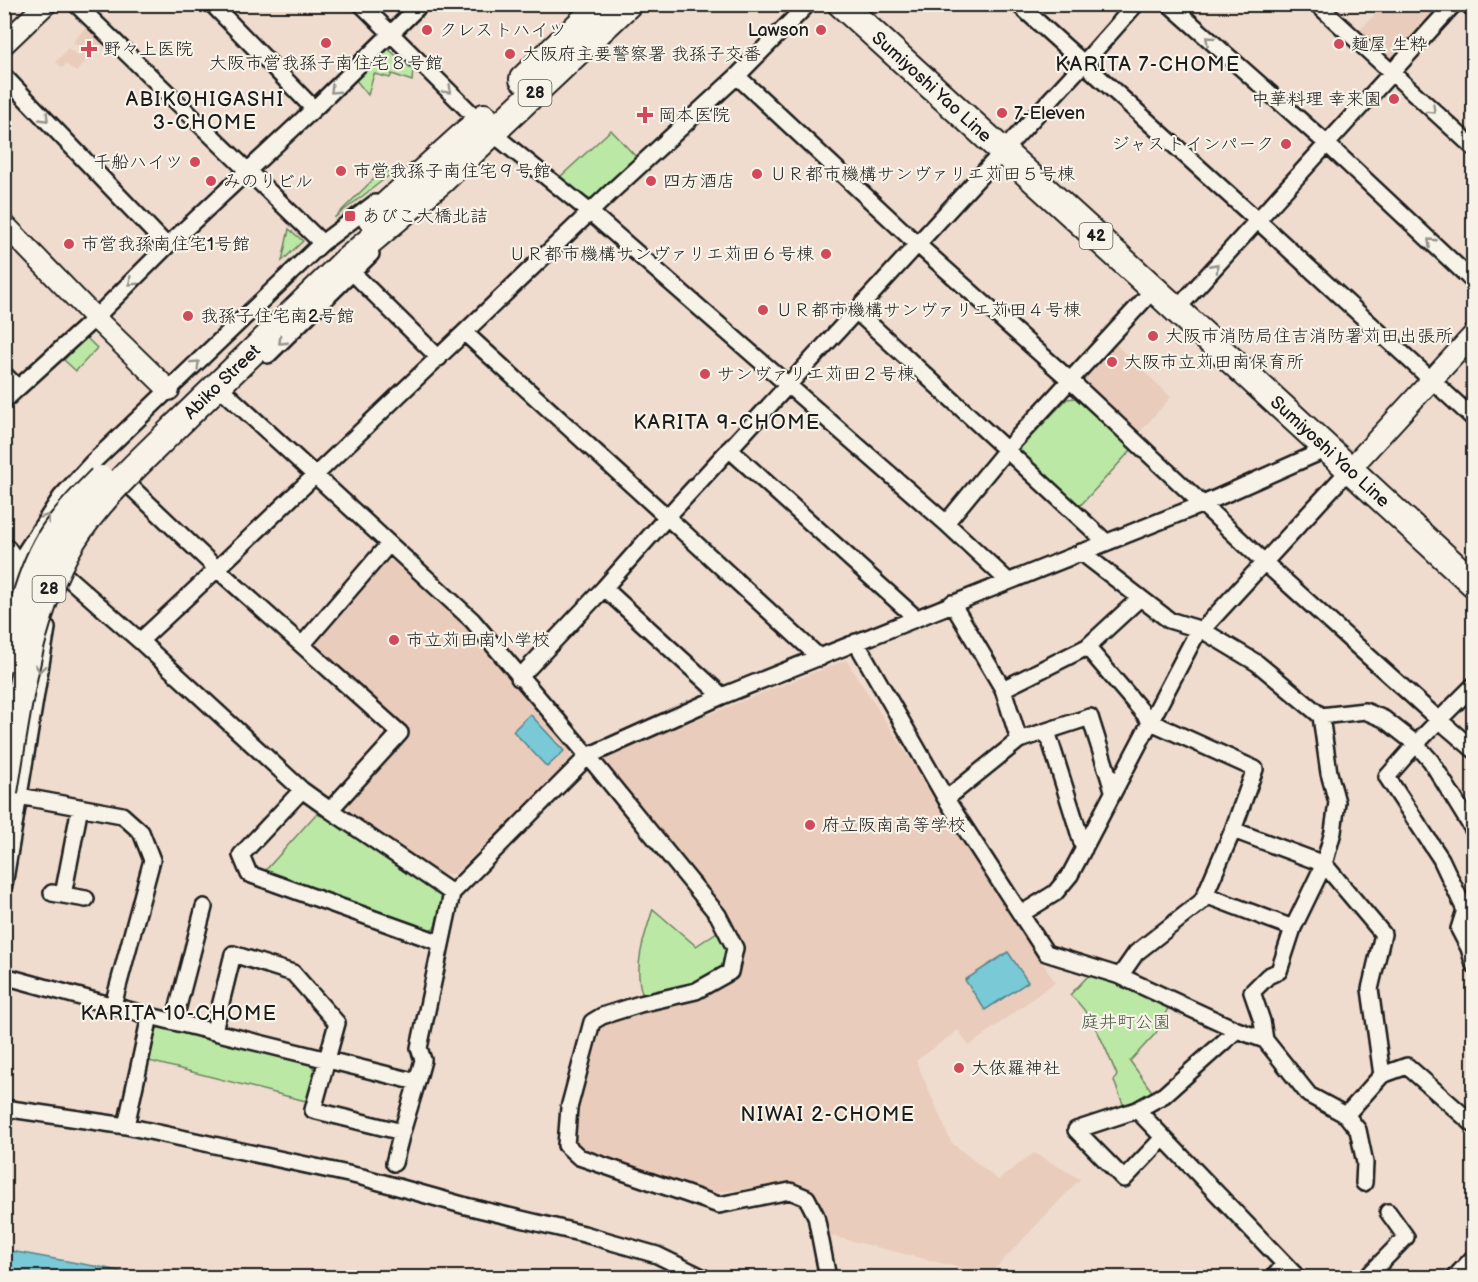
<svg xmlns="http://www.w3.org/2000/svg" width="1478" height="1282" viewBox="0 0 1478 1282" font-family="'Balsamiq Sans','Klee One',sans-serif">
<rect width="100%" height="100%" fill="#efdcce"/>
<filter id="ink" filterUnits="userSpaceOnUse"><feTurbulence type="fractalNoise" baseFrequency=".0167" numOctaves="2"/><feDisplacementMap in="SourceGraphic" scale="12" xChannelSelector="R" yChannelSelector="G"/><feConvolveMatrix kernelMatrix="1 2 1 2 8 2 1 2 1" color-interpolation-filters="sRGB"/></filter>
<g filter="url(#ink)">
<path fill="#e9ccbb" d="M 1384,5 L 1446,5 L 1399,56 L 1390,59 L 1359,31 Z
M 85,28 L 103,43 L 76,72 L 66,64 L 63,68 L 56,62 L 68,48 L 78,56 L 82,50 L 73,42 Z
M 1114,343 L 1171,397 L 1138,434 L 1084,385 L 1085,375 Z
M 385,560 L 394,561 L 466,627 L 570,749 L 571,759 L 455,874 L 441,874 L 349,812 L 348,802 L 409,732 L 317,649 L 315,638 Z
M 846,660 L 1055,982 L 969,1046 L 958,1030 L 916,1061 L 951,1142 L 998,1180 L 1034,1153 L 1080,1179 L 989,1275 L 824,1234 L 823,1206 L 805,1191 L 793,1185 L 702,1193 L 582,1152 L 573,1138 L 572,1128 L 602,1027 L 613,1017 L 741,951 L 728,914 L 601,757 Z"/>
<path fill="#bce8a6" stroke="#6c8261" stroke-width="1.5" d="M 387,48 L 413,70 L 412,81 L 392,74 L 390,78 L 374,74 L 368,95 L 355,79 Z
M 611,130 L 636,157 L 593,198 L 583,198 L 560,177 Z
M 385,168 L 391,174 L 334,218 Z
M 289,229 L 303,241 L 282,261 Z
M 86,337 L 97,348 L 76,371 L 64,360 Z
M 1075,398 L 1132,449 L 1079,507 L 1020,454 L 1021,447 L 1067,399 Z
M 316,814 L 331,819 L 442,897 L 435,927 L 427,932 L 265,871 Z
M 653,909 L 696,946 L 720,930 C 726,941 731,948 727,961 C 723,974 669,997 656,997 C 652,997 646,994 642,993 C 633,966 645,934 653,909 Z
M 1091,973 L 1169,1006 L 1156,1033 L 1130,1061 L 1156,1097 L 1125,1109 L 1114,1081 L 1117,1075 C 1105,1048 1094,1015 1070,995 Z
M 162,1025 L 305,1058 L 316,1071 L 306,1101 L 149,1061 L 157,1028 Z"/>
<path fill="#7ac9d7" stroke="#54848c" stroke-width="1.5" d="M 530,714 L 564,751 L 547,767 L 513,731 Z
M 1008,952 L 1028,982 L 985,1010 L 965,980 Z
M 5,1250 L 105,1268 L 142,1277 L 5,1277 Z"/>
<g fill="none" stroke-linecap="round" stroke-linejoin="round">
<g stroke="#1c1c1c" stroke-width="20">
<path id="minor" d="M 76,4 L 322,243
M 212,4 L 314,109
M 361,4 L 471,113 L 502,141 L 591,213 L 946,523 L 1008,581
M 1018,4 L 1257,220 L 1474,419
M 1169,4 L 1326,143 L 1474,282
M 1317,4 L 1474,148
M 1468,4 L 1474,10
M 4,76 L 167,246
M 737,76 L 917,244 L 1071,381 L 1265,563 L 1439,720 L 1474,685
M 353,273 L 439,358
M 1176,310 L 1454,4
M 856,311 L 1106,542
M 465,333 L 667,517 L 1083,64 L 1136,4
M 268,355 L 371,254
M 4,374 L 18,388 L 95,318 L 167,246 L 314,109 L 421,4
M 227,394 L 472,620 L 588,756 L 718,915 L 735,948 L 730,972 L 696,991 L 640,1004 L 602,1016 L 592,1022 L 569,1108 L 566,1145 L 579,1157 L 719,1205 L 790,1191 L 807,1198 L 816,1216 L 828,1278
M 4,401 L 18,388
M 729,449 L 916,618
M 131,487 L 217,569 L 609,194 L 737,76 L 808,4
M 946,523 L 1006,450 L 1154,289
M 1081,552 L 1169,620 L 1202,630 L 1257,663 L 1321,716 L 1365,711 L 1384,719 L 1416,744 L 1439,720 L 1474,750
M 66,576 L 140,641 L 302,790 L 330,810
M 604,588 L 722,696
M 4,610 L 15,568 L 61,497 L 92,463 L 322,243 L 375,203
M 1202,630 L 1349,470
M 856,642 L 946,799 L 1046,953 L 1120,976 L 1237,1030 L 1265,1040 L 1309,1095 L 1346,1115 L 1358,1130 L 1365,1163 L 1364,1183
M 302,645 L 389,544
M 1087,647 L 1151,722 L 1255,769 L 1233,830 L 1205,895 L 1201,902 L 1136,953 L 1120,976
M 519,678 L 604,588 L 667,517 L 820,658
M 1003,689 L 1087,647 L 1140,598
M 1047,731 L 1084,849
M 1019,740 L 1090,717 L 1113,790
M 302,790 L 241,855 L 249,874 L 441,943
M 19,796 L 122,815 L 141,832 L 152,860 L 113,1005
M 946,799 L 1019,740 L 1003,689 L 952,603
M 1233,830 L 1324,864 L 1383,934 L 1370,989 L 1382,1075
M 1474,831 L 1431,761 L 1416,744 L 1387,777 L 1441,859 L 1465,910 L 1459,929 L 1469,948 L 1474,965
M 4,885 L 47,628
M 52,893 L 86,899
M 452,893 L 588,756 L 722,696 L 1203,504 L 1327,449
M 63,895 L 80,807
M 1205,895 L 1293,928
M 1021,914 L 1055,893 L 1070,875 L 1199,629
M 4,976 L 150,1016 L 417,1082 L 423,1060 L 419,1048 L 452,893 L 330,810 L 400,733 L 217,569 L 140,641
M 174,1022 L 204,907
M 214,1031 L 233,954 L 293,973 L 337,1023 L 313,1110 L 402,1132 L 417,1082
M 1265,1040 L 1262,1021 L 1252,992 L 1268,976 L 1279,971 L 1293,928 L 1324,864 L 1333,832 L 1337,802 L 1329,773 L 1321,716
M 4,1108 L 126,1126 L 362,1177 L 466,1206 L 584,1234 L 657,1255 L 704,1278
M 1137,1110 L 1298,1278
M 1346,1115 L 1382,1075 L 1407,1066 L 1474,1125
M 126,1126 L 150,1016
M 1163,1138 L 1124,1179 L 1076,1130 L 1137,1110 L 1164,1095 L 1237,1030
M 394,1163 L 402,1132
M 1273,1278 L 1284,1265
M 1366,1278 L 1406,1237 L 1388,1212
M 1454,1278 L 1474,1257"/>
</g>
<g stroke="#1c1c1c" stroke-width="24">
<path id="tertiary" d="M 4,44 L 46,4
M 4,224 L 95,318 L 169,390
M 1349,470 L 1474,334"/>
</g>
<g stroke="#1c1c1c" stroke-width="30">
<g id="primary">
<path id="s1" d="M 841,4 L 1154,289 L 1474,584"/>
<path d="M 523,79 L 601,4"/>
<path d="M 371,219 L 484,117"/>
<path id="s2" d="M 176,426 L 344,263 L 441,181 L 628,4"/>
<path d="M 4,552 L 15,568"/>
</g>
</g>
<use href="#minor" stroke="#f7f3e8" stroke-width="15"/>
<use href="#tertiary" stroke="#f7f3e8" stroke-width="20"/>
<use href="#primary" stroke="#f7f3e8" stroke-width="26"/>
<g stroke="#1c1c1c" stroke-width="30" stroke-linecap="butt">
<path id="primary-bridge" d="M 11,657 C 20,615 32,562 58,527 C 71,510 86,494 101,479
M 4,792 C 18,708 27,616 72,541 C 99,498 140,462 176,426"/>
</g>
<use href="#primary-bridge" stroke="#f7f3e8" stroke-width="26"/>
</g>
<defs><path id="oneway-chevron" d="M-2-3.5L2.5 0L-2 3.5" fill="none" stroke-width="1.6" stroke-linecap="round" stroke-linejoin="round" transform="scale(1.5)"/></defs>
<g stroke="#94928c">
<use href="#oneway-chevron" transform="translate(1209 40) rotate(-139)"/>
<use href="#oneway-chevron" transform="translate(334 90) rotate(136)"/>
<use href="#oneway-chevron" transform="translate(448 90) rotate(45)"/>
<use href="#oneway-chevron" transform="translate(1432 110) rotate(42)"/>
<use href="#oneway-chevron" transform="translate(45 118) rotate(46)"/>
<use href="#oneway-chevron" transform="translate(1431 242) rotate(-137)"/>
<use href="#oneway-chevron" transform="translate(1215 267) rotate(-48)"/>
<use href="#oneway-chevron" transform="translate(132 282) rotate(135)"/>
<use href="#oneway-chevron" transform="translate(282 341) rotate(136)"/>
<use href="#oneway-chevron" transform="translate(196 364) rotate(-44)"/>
<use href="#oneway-chevron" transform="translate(46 518) rotate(-57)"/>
<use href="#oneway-chevron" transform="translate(40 668) rotate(99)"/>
</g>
</g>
<g fill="#d1495b" stroke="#f7f3e8" stroke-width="2">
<circle cx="427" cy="30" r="6"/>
<circle cx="821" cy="30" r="6"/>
<circle cx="326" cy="43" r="6"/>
<circle cx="1339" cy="44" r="6"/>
<path d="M86 40h6v6h6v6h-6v6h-6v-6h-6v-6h6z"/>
<circle cx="510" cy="54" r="6"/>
<circle cx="1394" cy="99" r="6"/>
<circle cx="1002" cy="113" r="6"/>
<path d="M642 106h6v6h6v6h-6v6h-6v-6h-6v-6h6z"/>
<circle cx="1286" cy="144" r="6"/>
<circle cx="195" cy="162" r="6"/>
<circle cx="341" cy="171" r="6"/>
<circle cx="757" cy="174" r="6"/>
<circle cx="211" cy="181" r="6"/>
<circle cx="651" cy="181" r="6"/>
<rect x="344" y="210" width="12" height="12" rx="3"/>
<circle cx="69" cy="244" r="6"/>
<circle cx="826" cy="254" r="6"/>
<circle cx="763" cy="310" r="6"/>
<circle cx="188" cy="316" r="6"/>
<circle cx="1153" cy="336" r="6"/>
<circle cx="1112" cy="362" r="6"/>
<circle cx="705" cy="374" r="6"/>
<circle cx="394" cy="640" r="6"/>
<circle cx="810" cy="825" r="6"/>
<circle cx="959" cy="1068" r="6"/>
</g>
<g text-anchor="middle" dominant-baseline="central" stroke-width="4.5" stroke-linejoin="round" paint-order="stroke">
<g fill="#f7f3e8" stroke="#5e5c59" stroke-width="1.5">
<rect x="518.5" y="80" width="33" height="26" rx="4.5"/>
<rect x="1079.5" y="223" width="33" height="26" rx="4.5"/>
<rect x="32.5" y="576" width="33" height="26" rx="4.5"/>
</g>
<g font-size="16" font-weight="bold" fill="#1c1c1c">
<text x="535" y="93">28</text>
<text x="1096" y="236">42</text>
<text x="49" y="589">28</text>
</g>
<g font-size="18" fill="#1c1c1c" stroke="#f7f3e8" text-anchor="start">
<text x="439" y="30">クレストハイツ</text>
<text x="809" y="30" text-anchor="end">Lawson</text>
<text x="1351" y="44">麺屋 生粋</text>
<text x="103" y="49">野々上医院</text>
<text x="522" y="54">大阪府主要警察署 我孫子交番</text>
<text x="326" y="63" text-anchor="middle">大阪市営我孫子南住宅８号館</text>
<text x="1382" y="99" text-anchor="end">中華料理 幸来園</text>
<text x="1014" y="113">7-Eleven</text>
<text x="658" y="115">岡本医院</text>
<text x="1274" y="144" text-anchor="end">ジャストインパーク</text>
<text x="183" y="162" text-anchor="end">千船ハイツ</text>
<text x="353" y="171">市営我孫子南住宅９号館</text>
<text x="769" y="174">ＵＲ都市機構サンヴァリエ苅田５号棟</text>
<text x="223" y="181">みのりビル</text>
<text x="663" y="181">四方酒店</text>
<text x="362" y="216">あびこ大橋北詰</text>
<text x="81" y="244">市営我孫南住宅1号館</text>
<text x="814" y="254" text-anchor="end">ＵＲ都市機構サンヴァリエ苅田６号棟</text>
<text x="775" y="310">ＵＲ都市機構サンヴァリエ苅田４号棟</text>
<text x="200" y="316">我孫子住宅南2号館</text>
<text x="1165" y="336">大阪市消防局住吉消防署苅田出張所</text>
<text x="1124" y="362">大阪市立苅田南保育所</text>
<text x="717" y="374">サンヴァリエ苅田２号棟</text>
<text x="406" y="640">市立苅田南小学校</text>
<text x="822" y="825">府立阪南高等学校</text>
<text x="971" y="1068">大依羅神社</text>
</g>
<g font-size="18" fill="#1c1c1c" stroke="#f7f3e8">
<text stroke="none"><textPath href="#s1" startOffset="123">Sumiyoshi Yao Line</textPath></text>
<text stroke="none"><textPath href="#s2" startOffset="64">Abiko Street</textPath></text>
<text stroke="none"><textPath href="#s1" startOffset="663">Sumiyoshi Yao Line</textPath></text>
</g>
<g font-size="18" fill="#4c5945" stroke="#f7f3e8">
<text x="1126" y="1022">庭井町公園</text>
</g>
<g font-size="20" letter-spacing="1.5" fill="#1c1c1c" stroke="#f7f3e8">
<text x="1148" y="65">KARITA 7-CHOME</text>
<text x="205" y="100">ABIKOHIGASHI<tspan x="205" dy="23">3-CHOME</tspan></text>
<text x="727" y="423">KARITA 9-CHOME</text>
<text x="179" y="1014">KARITA 10-CHOME</text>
<text x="828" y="1115">NIWAI 2-CHOME</text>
</g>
</g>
<rect width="1478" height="1282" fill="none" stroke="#f7f3e8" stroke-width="24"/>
<rect x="12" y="12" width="1454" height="1258" fill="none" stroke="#1c1c1c" stroke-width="2" filter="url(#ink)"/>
</svg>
